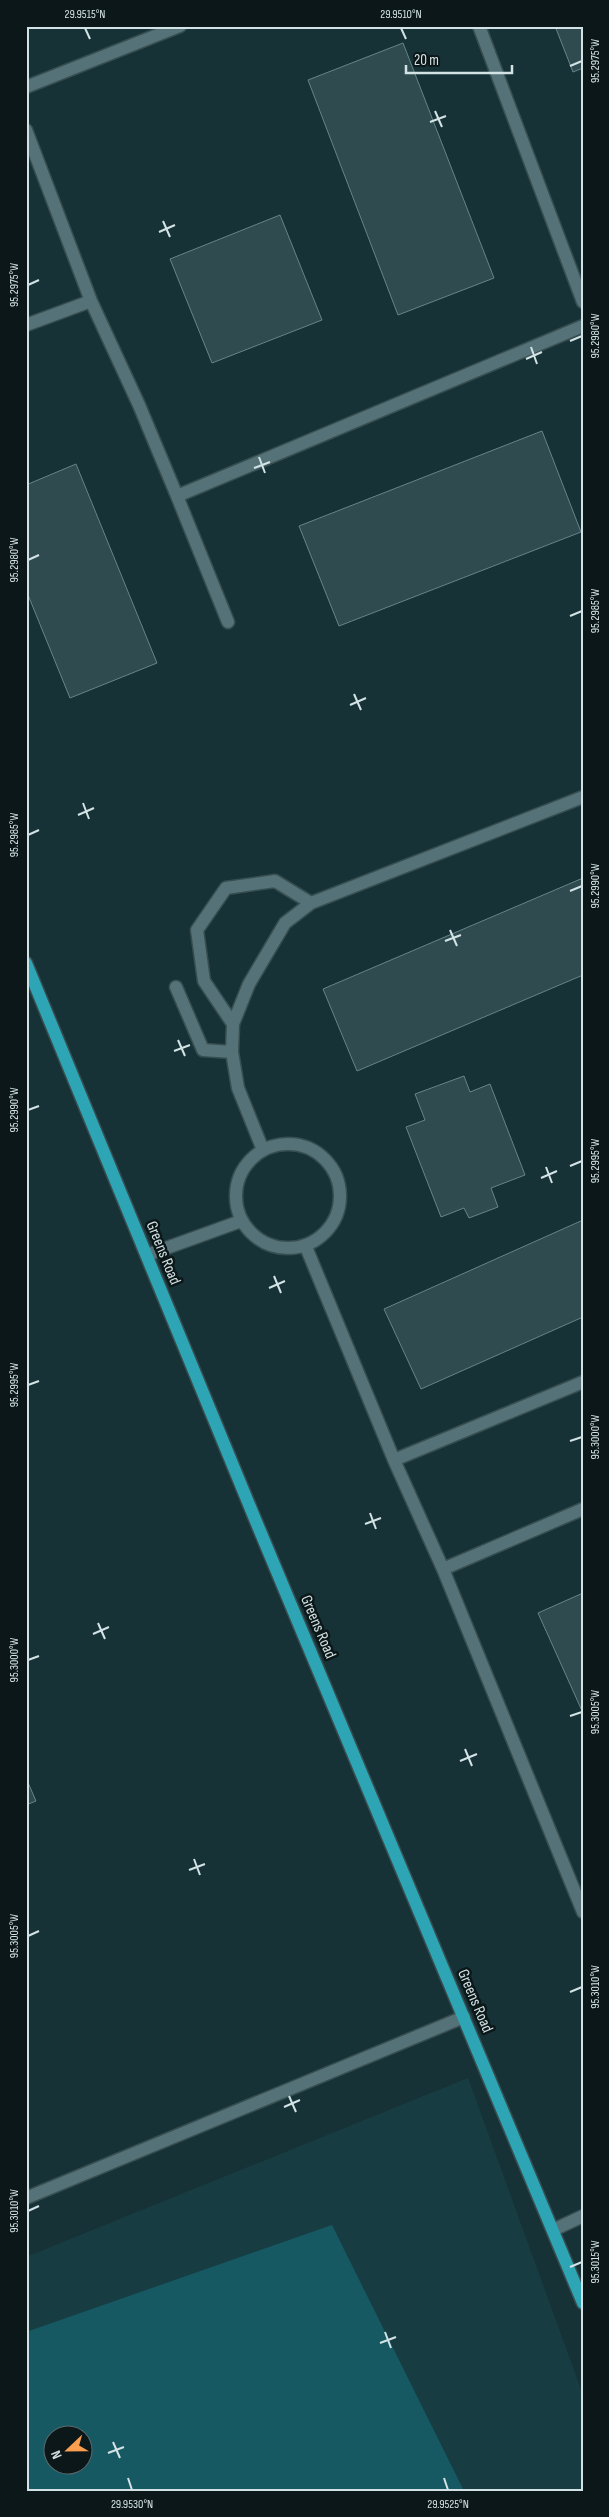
<svg xmlns="http://www.w3.org/2000/svg" width="609" height="2517" viewBox="0 0 609 2517" font-family="'Sofia Sans Condensed',sans-serif">
<rect width="100%" height="100%" fill="#163236"/>
<path fill="#173d43" fill-rule="evenodd" d="M 468,2078 L 583,2395 L 583,2491 L 26,2491 L 26,2257 ZM 52,2434 L 82,2434 L 82,2464 L 52,2464 Z"/>
<path fill="#165963" fill-rule="evenodd" d="M 332,2225 L 464,2491 L 26,2491 L 26,2332 ZM 52,2434 L 82,2434 L 82,2464 L 52,2464 Z"/>
<path fill="#2f4b50" stroke="#668489" d="M 555,26 L 583,26 L 583,68 L 573,72 Z
M 403,43 L 494,278 L 398,315 L 308,80 Z
M 280,215 L 322,320 L 212,363 L 170,259 Z
M 542,431 L 581,532 L 339,626 L 299,526 Z
M 76,464 L 157,663 L 70,698 L 26,590 L 26,485 Z
M 583,878 L 583,975 L 357,1071 L 323,989 Z
M 464,1076 L 470,1092 L 490,1084 L 525,1175 L 491,1188 L 498,1207 L 469,1218 L 464,1208 L 441,1217 L 406,1127 L 425,1120 L 415,1094 Z
M 583,1220 L 583,1317 L 421,1389 L 384,1309 Z
M 583,1593 L 583,1713 L 538,1613 Z
M 26,1778 L 36,1801 L 26,1805 Z"/>
<g fill="none" stroke-linecap="round" stroke-linejoin="round">
<g stroke="#374e51" stroke-width="15">
<path id="minor" d="M 479,26 L 583,302
M 26,87 L 180,26
M 26,130 L 91,301 L 139,405 L 177,496 L 583,326
M 26,325 L 91,301
M 177,496 L 228,622
M 176,987 L 203,1050 L 232,1052
M 233,1024 L 204,981 L 197,930 L 226,888 L 275,881 L 311,903
M236 1196a52 52 0 1 1 104 0a52 52 0 1 1-104 0Z
M 263,1150 L 238,1088 L 232,1052 L 233,1024 L 249,984 L 285,923 L 311,903 L 583,797
M 306,1247 L 394,1460 L 443,1569 L 583,1912
M 147,1255 L 241,1221
M 394,1460 L 583,1382
M 443,1569 L 583,1509
M 26,2198 L 464,2017
M 553,2230 L 583,2216"/>
</g>
<g stroke="#374e51" stroke-width="15">
<path id="major" d="M 26,963 L 255,1519 L 583,2303"/>
</g>
<use href="#minor" stroke="#547277" stroke-width="12"/>
<use href="#major" stroke="#2da5b5" stroke-width="12"/>
</g>
<path fill="none" stroke="#d3e3e5" stroke-width="2" d="M 85,28 L 90,39M 401,28 L 406,39M 570,66 L 582,61M 435,111 L 442,127M 430,122 L 446,116M 163,221 L 170,237M 159,232 L 175,225M 28,285 L 39,280M 570,341 L 582,336M 531,347 L 537,364M 526,359 L 542,352M 259,457 L 265,473M 254,468 L 270,462M 28,560 L 39,555M 570,616 L 582,611M 354,694 L 361,710M 350,705 L 366,698M 83,803 L 89,819M 78,815 L 94,808M 28,835 L 39,830M 570,891 L 582,886M 450,930 L 457,946M 445,941 L 461,935M 178,1040 L 185,1056M 174,1051 L 190,1045M 28,1110 L 39,1106M 570,1166 L 582,1161M 546,1167 L 552,1183M 541,1178 L 557,1171M 274,1276 L 281,1293M 269,1288 L 285,1281M 28,1385 L 39,1381M 570,1441 L 582,1437M 370,1513 L 376,1529M 365,1524 L 381,1518M 98,1623 L 105,1639M 93,1634 L 109,1627M 28,1660 L 39,1656M 570,1716 L 582,1712M 465,1749 L 472,1766M 460,1761 L 477,1754M 194,1859 L 200,1875M 189,1870 L 205,1864M 28,1936 L 39,1931M 570,1992 L 582,1987M 289,2096 L 296,2112M 284,2107 L 300,2100M 28,2211 L 39,2206M 570,2267 L 582,2262M 385,2332 L 391,2348M 380,2343 L 396,2337M 113,2442 L 120,2458M 108,2453 L 124,2447M 128,2478 L 132,2490M 444,2478 L 448,2490"/>
<g text-anchor="middle" dominant-baseline="central" stroke-width="5" stroke-linejoin="round" paint-order="stroke">
<g font-size="16" fill="#d3e3e5" stroke="#0c1719">
<text transform="translate(163 1253) rotate(68)">Greens Road</text>
<text transform="translate(318 1627) rotate(67)">Greens Road</text>
<text transform="translate(475 2001) rotate(67)">Greens Road</text>
</g>
</g>
<rect width="609" height="2517" fill="none" stroke="#0c1719" stroke-width="55"/>
<g transform="translate(68 2450) rotate(248)"><circle r="24" fill="#0c1719" stroke="#5c696b"/>
<path d="M0-4L9 19L0 12L-9 19Z" fill="#fa9f4f"/>
<text y="-8" font-size="14" font-weight="bold" text-anchor="middle" fill="#d3e3e5">N</text>
</g>
<path d="M406 65v8h106v-8" fill="none" stroke="#d3e3e5" stroke-width="2.5"/>
<text x="414" y="65" font-size="15" fill="#d3e3e5" stroke="#0c1719" stroke-width="4" paint-order="stroke">20 m</text>
<rect x="28" y="28" width="554" height="2462" fill="none" stroke="#d3e3e5" stroke-width="2"/>
<g font-size="12" text-anchor="middle" fill="#d3e3e5">
<text x="85" y="18">29.9515°N</text>
<text x="401" y="18">29.9510°N</text>
<text transform="translate(595 61) rotate(-90)" y="4">95.2975°W</text>
<text transform="translate(14 285) rotate(-90)" y="4">95.2975°W</text>
<text transform="translate(595 336) rotate(-90)" y="4">95.2980°W</text>
<text transform="translate(14 560) rotate(-90)" y="4">95.2980°W</text>
<text transform="translate(595 611) rotate(-90)" y="4">95.2985°W</text>
<text transform="translate(14 835) rotate(-90)" y="4">95.2985°W</text>
<text transform="translate(595 886) rotate(-90)" y="4">95.2990°W</text>
<text transform="translate(14 1110) rotate(-90)" y="4">95.2990°W</text>
<text transform="translate(595 1161) rotate(-90)" y="4">95.2995°W</text>
<text transform="translate(14 1385) rotate(-90)" y="4">95.2995°W</text>
<text transform="translate(595 1437) rotate(-90)" y="4">95.3000°W</text>
<text transform="translate(14 1660) rotate(-90)" y="4">95.3000°W</text>
<text transform="translate(595 1712) rotate(-90)" y="4">95.3005°W</text>
<text transform="translate(14 1936) rotate(-90)" y="4">95.3005°W</text>
<text transform="translate(595 1987) rotate(-90)" y="4">95.3010°W</text>
<text transform="translate(14 2211) rotate(-90)" y="4">95.3010°W</text>
<text transform="translate(595 2262) rotate(-90)" y="4">95.3015°W</text>
<text x="132" y="2508">29.9530°N</text>
<text x="448" y="2508">29.9525°N</text>
</g>
</svg>
